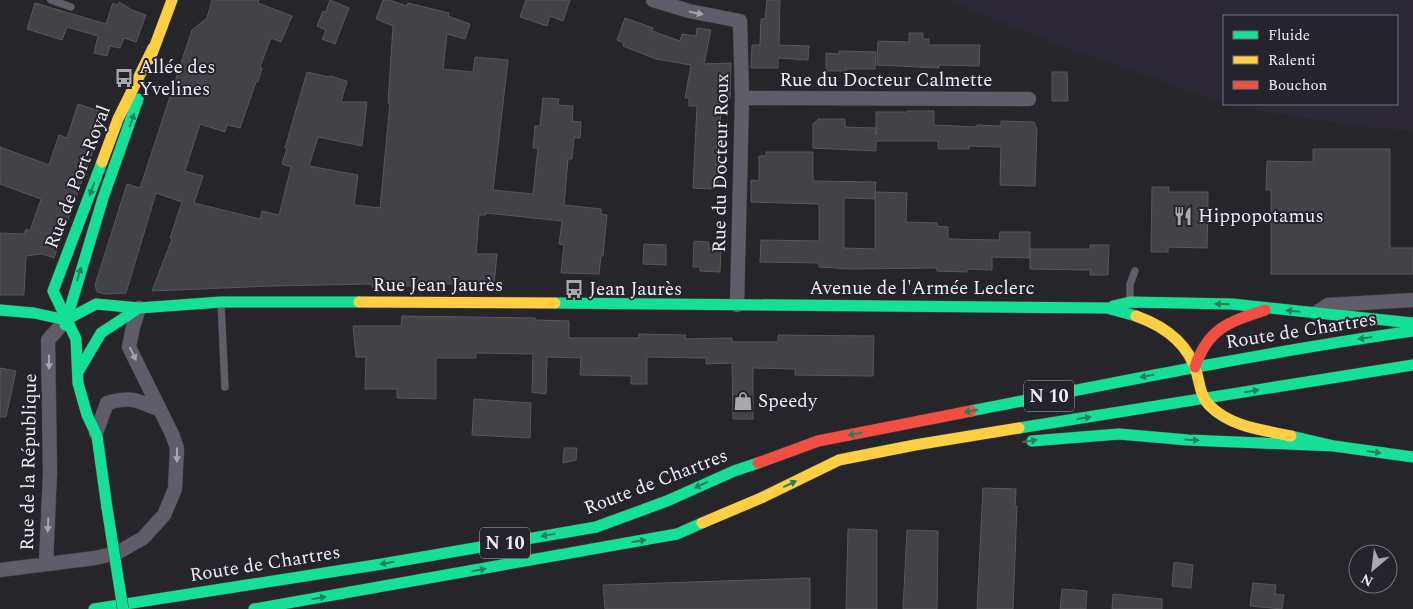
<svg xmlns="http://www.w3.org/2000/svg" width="1413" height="609" viewBox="0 0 1413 609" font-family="Spectral,serif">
<rect width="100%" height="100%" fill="#26252a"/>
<path fill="#2b2735" d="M 946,0 L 1413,0 L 1413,131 L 1365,127 L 1234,107 L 1226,104 L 1397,104 L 1397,16 L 1224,16 L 1224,103 L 1064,47 Z"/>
<path fill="#434246" stroke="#58575c" d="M 212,0 L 259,0 L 258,3 L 292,16 L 281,42 L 271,38 L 260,67 L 262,68 L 258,82 L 256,82 L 240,128 L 227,125 L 225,132 L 200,124 L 185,171 L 203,176 L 194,203 L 260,219 L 262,211 L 279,215 L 291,167 L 282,164 L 287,149 L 285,148 L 307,72 L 329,77 L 330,76 L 347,81 L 341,102 L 367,102 L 362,146 L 318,137 L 309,166 L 358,175 L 354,205 L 380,208 L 390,103 L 388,103 L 393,26 L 376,19 L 383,0 L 389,0 L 407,6 L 408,3 L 449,13 L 448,16 L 470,24 L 465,39 L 447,34 L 443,69 L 473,72 L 475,57 L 508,60 L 493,190 L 533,194 L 538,148 L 533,148 L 535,126 L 540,126 L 543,98 L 559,99 L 558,105 L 573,106 L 572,121 L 581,122 L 580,138 L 574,138 L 572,159 L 568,159 L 564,205 L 601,209 L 601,214 L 607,215 L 603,256 L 601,256 L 599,274 L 561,273 L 564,245 L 559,244 L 562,221 L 486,213 L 486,215 L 479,215 L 476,254 L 497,254 L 494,285 L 418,283 L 417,286 L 372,287 L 372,284 L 272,286 L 152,291 L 172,239 L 170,238 L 182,202 L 156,193 L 126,293 L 105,294 L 97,292 L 95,285 L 127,184 L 140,188 L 192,30 L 207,18 Z
M 330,0 L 349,8 L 335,44 L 322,39 L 326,30 L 317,26 L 323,11 L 326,12 Z
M 526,0 L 570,0 L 563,21 L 550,16 L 547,26 L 520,17 Z
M 767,0 L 780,0 L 779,45 L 809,46 L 808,60 L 778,58 L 778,68 L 751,68 L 752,45 L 760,45 L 761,19 L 765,19 Z
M 119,2 L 132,10 L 146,15 L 136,42 L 124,38 L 120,48 L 110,46 L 107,56 L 94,53 L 98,36 L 67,27 L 62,40 L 27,29 L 35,3 L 106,24 L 113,3 L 118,5 Z
M 625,18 L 653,28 L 652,31 L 680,41 L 682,34 L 696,36 L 697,28 L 711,30 L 704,64 L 731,63 L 730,99 L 721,99 L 720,129 L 717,129 L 716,165 L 719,165 L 718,183 L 714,183 L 714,189 L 693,188 L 697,106 L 689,106 L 689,98 L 685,98 L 691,65 L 656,59 L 623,46 L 624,43 L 617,40 Z
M 909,33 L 923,33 L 923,39 L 929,39 L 929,45 L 980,45 L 979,66 L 939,65 L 939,68 L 877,65 L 878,41 L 909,42 Z
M 839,51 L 876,52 L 875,69 L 846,69 L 846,71 L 826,71 L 826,53 L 839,54 Z
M 1052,72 L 1067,72 L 1068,101 L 1052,101 Z
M 78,104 L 99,111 L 87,145 L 94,148 L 54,258 L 42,254 L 26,256 L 24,295 L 0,295 L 0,233 L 24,234 L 26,229 L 30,231 L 41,199 L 0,184 L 0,147 L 49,165 L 59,135 L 67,138 Z
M 907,111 L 934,111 L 934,125 L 977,127 L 977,125 L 1001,126 L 1001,121 L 1034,122 L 1037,129 L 1035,186 L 1000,185 L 1001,147 L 969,146 L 969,149 L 938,149 L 938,141 L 876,141 L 876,151 L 813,148 L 813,124 L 818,119 L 845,119 L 845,127 L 876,128 L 876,135 L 876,112 L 907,112 Z
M 1313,149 L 1390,149 L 1390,248 L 1413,248 L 1413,274 L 1271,274 L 1271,190 L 1266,190 L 1267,161 L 1313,162 Z
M 766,152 L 813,152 L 813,181 L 876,182 L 875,199 L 844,198 L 844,248 L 875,249 L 875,192 L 907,193 L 906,222 L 937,223 L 937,226 L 948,227 L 948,239 L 999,240 L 1000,232 L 1030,232 L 1030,249 L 1090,249 L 1090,245 L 1109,245 L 1108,275 L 1090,275 L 1090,270 L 1030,269 L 1030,250 L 1030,258 L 992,257 L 992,270 L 967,269 L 967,272 L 937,271 L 937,268 L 850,269 L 819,267 L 819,263 L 760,262 L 761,240 L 819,241 L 819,204 L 751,202 L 751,180 L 759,181 L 759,156 L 766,156 Z
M 1152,187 L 1169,187 L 1169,192 L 1208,192 L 1207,248 L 1168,247 L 1168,252 L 1151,252 Z
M 694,241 L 709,242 L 709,249 L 721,250 L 720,272 L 700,271 L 700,267 L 693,267 Z
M 644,244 L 666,245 L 666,265 L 643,264 Z
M 402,316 L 535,318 L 535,320 L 569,321 L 569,338 L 639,338 L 639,334 L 686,335 L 685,339 L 732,338 L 732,342 L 778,342 L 778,335 L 874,336 L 873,376 L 795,375 L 795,369 L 753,368 L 753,419 L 733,419 L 732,363 L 706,364 L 706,358 L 647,357 L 647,384 L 631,384 L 631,376 L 580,375 L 581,358 L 547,357 L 546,394 L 532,392 L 533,354 L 476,353 L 476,358 L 436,358 L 436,399 L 397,398 L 397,389 L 365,389 L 366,357 L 356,357 L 353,326 L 401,326 Z
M 0,368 L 16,371 L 6,417 L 0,417 Z
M 474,399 L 531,403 L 530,438 L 472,435 Z
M 564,448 L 577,448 L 576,460 L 563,463 Z
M 983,488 L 1016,489 L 1015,506 L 1017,506 L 1013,609 L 977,609 Z
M 848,529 L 877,530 L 877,609 L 846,609 Z
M 907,530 L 938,531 L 937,609 L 903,609 Z
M 1174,562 L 1193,565 L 1191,588 L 1172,586 Z
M 810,578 L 810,609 L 605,609 L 603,585 Z
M 1253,583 L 1276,585 L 1275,594 L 1284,595 L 1282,609 L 1250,606 Z
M 1062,589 L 1087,591 L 1086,609 L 1060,609 Z
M 1113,594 L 1162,599 L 1162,609 L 1112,609 Z"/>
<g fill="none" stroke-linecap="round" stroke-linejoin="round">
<g stroke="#434245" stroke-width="8">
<path id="lane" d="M 51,0 L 71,7
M 1130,301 L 1130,284 L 1135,271
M 221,303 L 225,387"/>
</g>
<g stroke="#434245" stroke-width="15">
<path id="street" d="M 653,0 L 689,11 L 740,21 L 742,98 L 737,305
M 742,98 L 1029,99
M 1316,313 L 1328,305 L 1413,300
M 96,433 L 107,403 C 132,396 136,400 160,410
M 46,563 L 50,473 L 48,340 L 66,320
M 0,570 L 95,558 L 117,553 L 143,538 L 164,515 L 175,489 L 177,448 L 172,434 L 129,347 L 133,327 L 139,308"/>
</g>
<g stroke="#434245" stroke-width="12">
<path id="fast" d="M 102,162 L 53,291 L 76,339 L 78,383 L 87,415 L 97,436 L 107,508
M 555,303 L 1107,308 L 1136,316
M 1113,306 L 1130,302 L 1232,304 L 1413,323
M 0,310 L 34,313 L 66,320 L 96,304 L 139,308 L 221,302 L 359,302
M 65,325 L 103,198 L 138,99
M 78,372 L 101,333 L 139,308
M 971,411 C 1118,382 1265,352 1413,331
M 1019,428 L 1413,365
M 1291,436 L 1334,446 L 1413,457
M 1032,441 L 1119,434 L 1188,440 L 1334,446
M 94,609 L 382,564 L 596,527 L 667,501 L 734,471 L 758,463
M 254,609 L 677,534 L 702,523"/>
</g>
<g stroke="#434245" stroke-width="12">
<path id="slow" d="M 150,59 L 172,0
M 102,162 L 118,119 L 153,48
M 359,302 L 555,303
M 1136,316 C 1164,326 1189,344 1197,374 C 1200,386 1201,397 1210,406 C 1231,427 1263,430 1291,436
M 702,523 L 761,498 L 839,460 L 915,445 L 1019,428"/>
</g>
<g stroke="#434245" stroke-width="12">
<path id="jam" d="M 1195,367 C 1208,328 1229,322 1265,310
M 758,463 L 818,441 L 971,411"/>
</g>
<use href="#lane" stroke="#605c68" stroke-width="7"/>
<use href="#street" stroke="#605c68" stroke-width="14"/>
<use href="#fast" stroke="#16e098" stroke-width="11"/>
<use href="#slow" stroke="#ffcf43" stroke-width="11"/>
<use href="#jam" stroke="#f24e42" stroke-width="11"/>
<g stroke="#434245" stroke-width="12" stroke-linecap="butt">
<path id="fast-bridge" d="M 107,508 L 123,609"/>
</g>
<use href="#fast-bridge" stroke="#16e098" stroke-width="11"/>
</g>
<defs><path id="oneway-solid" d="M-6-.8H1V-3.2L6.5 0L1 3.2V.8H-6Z" transform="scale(1.25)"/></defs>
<g fill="#a8a5ae">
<use href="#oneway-solid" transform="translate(696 13) rotate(11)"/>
<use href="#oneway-solid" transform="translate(133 354) rotate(64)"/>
<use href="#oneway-solid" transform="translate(49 362) rotate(89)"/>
<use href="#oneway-solid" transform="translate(177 455) rotate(90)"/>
<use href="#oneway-solid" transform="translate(48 525) rotate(93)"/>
</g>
<g fill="#1e8262">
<use href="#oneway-solid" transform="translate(132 120) rotate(-71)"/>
<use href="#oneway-solid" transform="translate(92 189) rotate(110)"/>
<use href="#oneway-solid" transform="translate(79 274) rotate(-73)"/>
<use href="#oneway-solid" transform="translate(1222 304) rotate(-179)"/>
<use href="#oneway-solid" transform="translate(1293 311) rotate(-175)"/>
<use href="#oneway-solid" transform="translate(1365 338) rotate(172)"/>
<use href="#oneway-solid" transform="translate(1147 376) rotate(169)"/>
<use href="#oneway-solid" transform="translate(1252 391) rotate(-10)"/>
<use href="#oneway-solid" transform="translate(971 411) rotate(169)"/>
<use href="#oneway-solid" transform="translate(1084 418) rotate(-9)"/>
<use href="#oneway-solid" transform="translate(855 434) rotate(169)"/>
<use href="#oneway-solid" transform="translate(1192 440) rotate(3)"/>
<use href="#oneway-solid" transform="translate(1030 441) rotate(-8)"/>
<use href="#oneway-solid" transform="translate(1374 452) rotate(8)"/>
<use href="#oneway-solid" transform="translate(790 484) rotate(-25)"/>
<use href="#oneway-solid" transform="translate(701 485) rotate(156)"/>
<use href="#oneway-solid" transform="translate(548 535) rotate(170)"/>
<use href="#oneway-solid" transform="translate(639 541) rotate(-10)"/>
<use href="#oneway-solid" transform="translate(387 563) rotate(171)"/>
<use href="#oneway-solid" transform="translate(479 570) rotate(-10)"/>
<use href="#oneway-solid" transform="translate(319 598) rotate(-10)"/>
</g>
<defs>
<g id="bus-bare" transform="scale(1.5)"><path d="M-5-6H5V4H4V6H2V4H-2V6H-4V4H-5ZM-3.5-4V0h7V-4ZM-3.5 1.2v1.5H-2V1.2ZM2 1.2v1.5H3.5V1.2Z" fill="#a9a8ad" stroke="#25232c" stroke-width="2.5" paint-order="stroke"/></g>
<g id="restaurant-bare" transform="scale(1.5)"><path d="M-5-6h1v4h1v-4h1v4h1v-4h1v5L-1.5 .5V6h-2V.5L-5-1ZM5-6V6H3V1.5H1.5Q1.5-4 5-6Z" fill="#a9a8ad" stroke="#25232c" stroke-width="2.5" paint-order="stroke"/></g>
<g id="shop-bare" transform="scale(1.5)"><path d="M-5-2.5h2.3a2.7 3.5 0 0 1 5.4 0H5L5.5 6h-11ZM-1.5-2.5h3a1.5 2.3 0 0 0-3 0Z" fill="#a9a8ad" stroke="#25232c" stroke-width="2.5" paint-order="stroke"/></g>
</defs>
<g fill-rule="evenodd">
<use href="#bus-bare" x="124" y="78"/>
<use href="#restaurant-bare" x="1183" y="216"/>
<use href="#bus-bare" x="574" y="289"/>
<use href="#shop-bare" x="743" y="401"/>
</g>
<g text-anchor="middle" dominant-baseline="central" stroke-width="4" stroke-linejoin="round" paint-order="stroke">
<g fill="#25232c" stroke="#b2b1b8" stroke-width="1">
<rect x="1024" y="380.5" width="50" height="31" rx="4"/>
<rect x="480" y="527.5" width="50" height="31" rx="4"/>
</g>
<g font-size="18" font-weight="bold" fill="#efeef4">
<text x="1049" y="396">N 10</text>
<text x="505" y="543">N 10</text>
</g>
<g font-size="19" fill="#efeef4" stroke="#25232c" text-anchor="start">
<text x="139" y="67">Allée des<tspan x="139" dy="22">Yvelines</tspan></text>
<text x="1198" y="216">Hippopotamus</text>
<text x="589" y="289">Jean Jaurès</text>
<text x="758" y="401">Speedy</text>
</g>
<g font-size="19" fill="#efeef4" stroke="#25232c">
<text x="886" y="80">Rue du Docteur Calmette</text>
<text transform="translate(721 163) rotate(-89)">Rue du Docteur Roux</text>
<text transform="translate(78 177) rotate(-69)">Rue de Port-Royal</text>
<text x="438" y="285">Rue Jean Jaurès</text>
<text x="922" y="288">Avenue de l'Armée Leclerc</text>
<text transform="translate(1301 331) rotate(-9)">Route de Chartres</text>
<text transform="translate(29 462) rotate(-89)">Rue de la République</text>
<text transform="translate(656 482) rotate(-21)">Route de Chartres</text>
<text transform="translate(265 564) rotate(-9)">Route de Chartres</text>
</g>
</g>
<rect x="1223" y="15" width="175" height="90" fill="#25232c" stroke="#76747c"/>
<rect x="1233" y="31" width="25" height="8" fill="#16e098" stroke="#76747c"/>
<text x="1268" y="40" font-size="15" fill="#efeef4">Fluide</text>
<rect x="1233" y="56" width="25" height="8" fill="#ffcf43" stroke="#76747c"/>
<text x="1268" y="65" font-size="15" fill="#efeef4">Ralenti</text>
<rect x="1233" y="81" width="25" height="8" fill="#f24e42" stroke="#76747c"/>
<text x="1268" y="90" font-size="15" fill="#efeef4">Bouchon</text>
<g transform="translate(1373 569) rotate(208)"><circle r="24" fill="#25232c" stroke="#76747c"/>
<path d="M0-4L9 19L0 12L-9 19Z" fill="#a9a8ad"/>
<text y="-8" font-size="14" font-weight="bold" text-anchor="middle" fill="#efeef4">N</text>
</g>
</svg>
